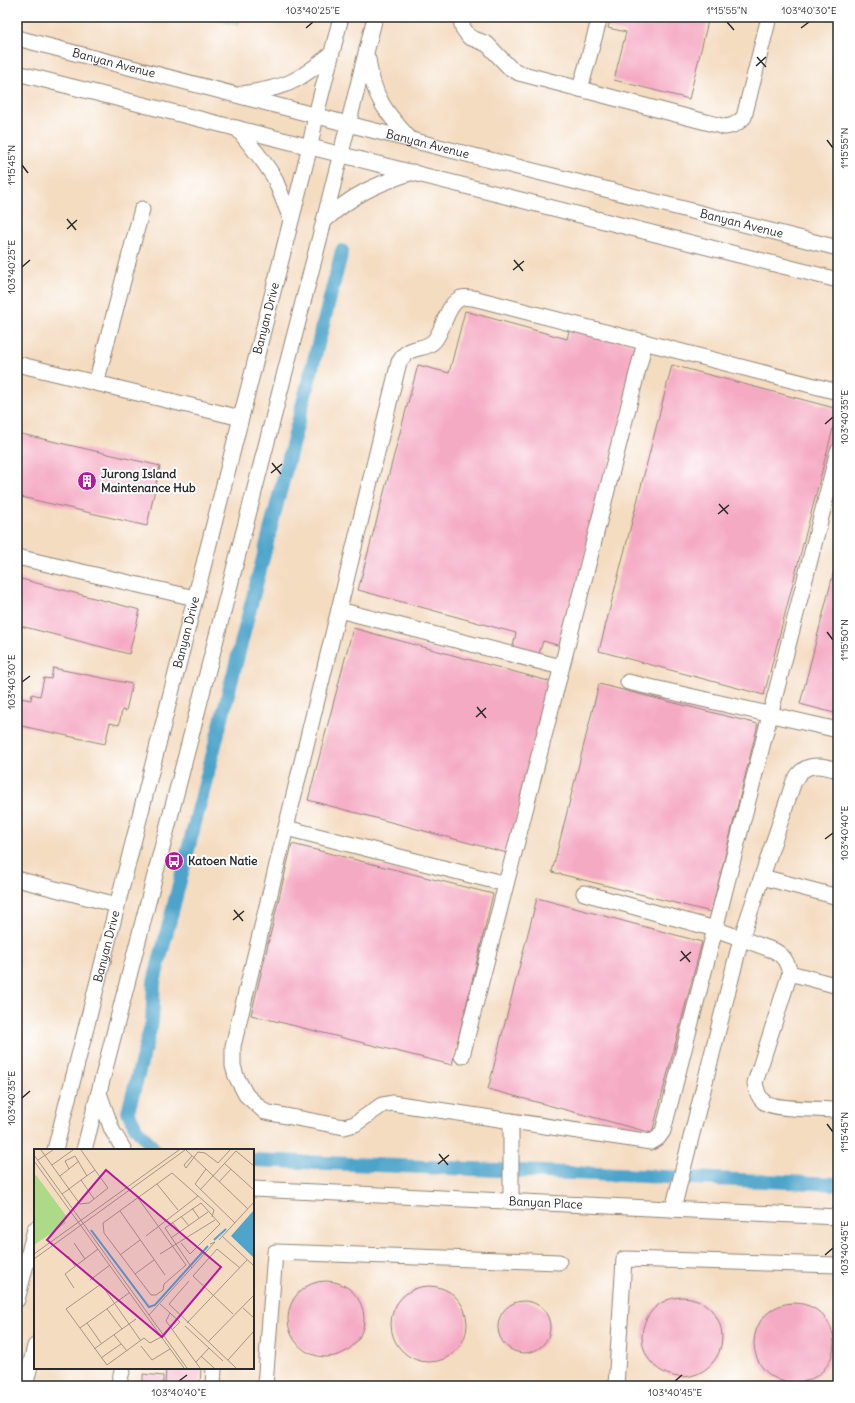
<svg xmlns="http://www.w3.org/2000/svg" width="855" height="1403" font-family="Delius,sans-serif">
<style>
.green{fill:#acda87;stroke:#6c8259}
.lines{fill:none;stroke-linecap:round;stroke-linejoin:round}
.canal{stroke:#4ea4ca;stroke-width:14}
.building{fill:#f5aac4}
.minor-casing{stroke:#908476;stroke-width:17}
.minor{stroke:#fff;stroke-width:15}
.ticks{fill:none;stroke:#2b2b2b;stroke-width:1.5}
.labels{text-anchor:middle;stroke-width:4;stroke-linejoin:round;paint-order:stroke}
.street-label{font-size:12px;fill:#2b2b2b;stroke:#fff}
.poi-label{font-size:12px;font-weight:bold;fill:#2b2b2b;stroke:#fff;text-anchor:start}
.inset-river{fill:none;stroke:#4ea4ca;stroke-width:2}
.inset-road{fill:none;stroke:#a49585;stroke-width:1}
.view{fill:#b5179e;fill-opacity:0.15;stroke:#b5179e;stroke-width:2}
.inset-edge{fill:none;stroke:#2b2b2b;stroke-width:2}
.neatline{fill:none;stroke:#2b2b2b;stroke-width:1.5}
.ticks-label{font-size:10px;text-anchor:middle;fill:#2b2b2b}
</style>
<rect width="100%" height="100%" fill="#fff"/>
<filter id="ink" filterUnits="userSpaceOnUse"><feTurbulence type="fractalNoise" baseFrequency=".025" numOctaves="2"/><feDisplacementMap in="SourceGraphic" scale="8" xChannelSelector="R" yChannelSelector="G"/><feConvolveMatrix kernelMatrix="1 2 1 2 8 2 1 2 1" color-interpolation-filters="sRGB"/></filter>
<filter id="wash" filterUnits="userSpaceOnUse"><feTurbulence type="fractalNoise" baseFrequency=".012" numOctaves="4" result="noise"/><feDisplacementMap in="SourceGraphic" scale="16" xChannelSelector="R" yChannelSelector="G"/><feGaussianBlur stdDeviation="0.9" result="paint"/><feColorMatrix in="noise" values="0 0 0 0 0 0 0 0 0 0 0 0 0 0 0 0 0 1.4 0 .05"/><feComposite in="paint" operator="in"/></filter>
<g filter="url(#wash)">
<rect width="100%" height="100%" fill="#f4dcc1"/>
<polygon class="green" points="205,17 240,17 238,25"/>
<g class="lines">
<g class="canal">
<polyline points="155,1150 136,1128 128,1112 152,1022 154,982 342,251"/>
<polyline points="253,1160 838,1184"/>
</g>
</g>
<g id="blocks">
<g class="building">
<polygon points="611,17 709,17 689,99 614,80 626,32 608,28"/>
<polygon points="465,311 567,339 570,327 640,346 561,646 543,641 538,657 512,650 516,633 358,590 418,365 449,373"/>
<polygon points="672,365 838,409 764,695 599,651"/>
<polygon points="17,433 160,466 147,526 17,496"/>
<polygon points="837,559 838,559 838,714 800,704"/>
<polygon points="17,578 140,610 129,654 17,625"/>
<polygon points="353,628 552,682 507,853 308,800"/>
<polygon points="53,668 132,684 126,711 122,710 119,725 110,723 105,744 17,725 17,713 20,698 31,700 32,694 40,696 44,678 51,679"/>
<polygon points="599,684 758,724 711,912 552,872"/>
<polygon points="292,844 493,894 452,1065 251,1015"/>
<polygon points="537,898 702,942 652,1133 488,1089"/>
<circle cx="326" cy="1319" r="38"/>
<circle cx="429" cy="1324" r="38"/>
<circle cx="682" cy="1337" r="40"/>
<circle cx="524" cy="1327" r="26"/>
<circle cx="794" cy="1343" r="40"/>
<polygon points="166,1368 201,1368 200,1386 165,1386"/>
<polygon points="143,1374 163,1376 163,1386 143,1386"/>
<polygon points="325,1383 334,1386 307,1386 312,1384"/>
</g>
</g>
</g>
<g filter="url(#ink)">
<use href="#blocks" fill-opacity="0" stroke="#908476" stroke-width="1"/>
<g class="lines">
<g class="minor-casing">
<g id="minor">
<path d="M 460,17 L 463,28 L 469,37 L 487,44 L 510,68 L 519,73 L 725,127 C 734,126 738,123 744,117 L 769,17"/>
<path id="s1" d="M 17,38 L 348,124 L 838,248"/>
<path d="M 368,59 C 373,97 386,113 411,140"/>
<polyline points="17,73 838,280"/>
<polyline points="580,89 600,17"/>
<path d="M 242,94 C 259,91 277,89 293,81 C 307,74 319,64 331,54"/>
<polyline points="237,128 263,161 274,177 291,219"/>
<path d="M 324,221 C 353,194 377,184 413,172"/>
<polyline points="17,364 241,418"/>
<polyline points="96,383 142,209"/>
<path d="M 838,392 L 473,298 C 469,298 464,297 461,298 C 447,304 444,328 435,340 C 427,350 414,346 405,354 C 403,356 401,360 399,362 L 233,1046 L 233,1066 L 236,1076 L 246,1095 L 265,1112 L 344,1127 L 355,1124 L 382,1105 L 392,1103 L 651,1142 L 658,1138 L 663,1131 L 838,451"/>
<polyline points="17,557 195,598"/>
<polyline points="339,610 561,667"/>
<polyline points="628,682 838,730"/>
<polyline points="286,828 506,884"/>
<polyline points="762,877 838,897"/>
<polyline points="17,879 117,905"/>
<path d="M 584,893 L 715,929 L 775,951 C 784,956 787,962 790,973 L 755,1083 C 757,1090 757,1096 764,1102 C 774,1110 823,1109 838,1110"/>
<polyline points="790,973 838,986"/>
<polyline points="462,1056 645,342"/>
<polyline points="99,1093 112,1130 124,1150"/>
<path id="s2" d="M 55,1150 L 310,146 L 316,115 L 341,17"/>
<polyline points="84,1150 324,221 375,17"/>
<path id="s3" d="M 253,1189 L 838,1217"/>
<polyline points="511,1202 511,1121"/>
<path d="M 673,1209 L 741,939 L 794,781 C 796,778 799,773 802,771 C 812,762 827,767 838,770"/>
<polyline points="17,1300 35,1229"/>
<polyline points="25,1386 35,1346"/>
<polyline points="118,1386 123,1368"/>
<polyline points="213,1386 214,1368"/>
<polyline points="265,1386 275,1252 559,1262"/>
<polyline points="616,1386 624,1259 838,1265"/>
</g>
</g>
<use href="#minor" class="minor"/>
</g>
</g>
<path class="ticks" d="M 727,22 L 734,30M 306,28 L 313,22M 801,28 L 809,22M 757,57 L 766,67M 756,66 L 766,57M 827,140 L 833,148M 22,165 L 28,173M 67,219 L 76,230M 67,229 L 77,220M 514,260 L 523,271M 22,267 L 30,260M 513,270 L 524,261M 825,424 L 833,417M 272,463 L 281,474M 271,473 L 282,464M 719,504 L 728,514M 718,514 L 729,505M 827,632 L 833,640M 22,682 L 30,676M 477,707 L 486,718M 476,717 L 486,708M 825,839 L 833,833M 234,910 L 243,921M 233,920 L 244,911M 681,951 L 690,962M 680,961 L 691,952M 22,1098 L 30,1091M 827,1124 L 833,1132M 439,1154 L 448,1165M 438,1164 L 449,1155M 825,1255 L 833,1248M 179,1381 L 187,1375M 675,1381 L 682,1375"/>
<defs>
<g id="building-disc" transform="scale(1)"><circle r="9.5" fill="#b5179e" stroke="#fff"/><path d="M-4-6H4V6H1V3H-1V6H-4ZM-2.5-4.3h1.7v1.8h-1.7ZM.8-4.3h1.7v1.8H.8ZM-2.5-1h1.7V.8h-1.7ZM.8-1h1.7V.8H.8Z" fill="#fff"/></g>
<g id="bus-disc" transform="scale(1)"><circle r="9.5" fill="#b5179e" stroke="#fff"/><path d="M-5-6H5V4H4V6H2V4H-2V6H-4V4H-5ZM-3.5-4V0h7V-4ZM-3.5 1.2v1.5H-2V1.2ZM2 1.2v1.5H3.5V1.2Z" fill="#fff"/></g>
</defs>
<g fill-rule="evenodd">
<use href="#building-disc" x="87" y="481"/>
<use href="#bus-disc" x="174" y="861"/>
</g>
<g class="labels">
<g class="street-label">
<text dy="4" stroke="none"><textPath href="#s1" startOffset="100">Banyan Avenue</textPath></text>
<text dy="4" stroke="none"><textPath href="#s1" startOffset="424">Banyan Avenue</textPath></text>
<text dy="4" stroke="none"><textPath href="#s1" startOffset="748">Banyan Avenue</textPath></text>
<text dy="4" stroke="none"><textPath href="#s2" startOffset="858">Banyan Drive</textPath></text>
<text dy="4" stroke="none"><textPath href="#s2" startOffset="534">Banyan Drive</textPath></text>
<text dy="4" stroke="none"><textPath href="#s2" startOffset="210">Banyan Drive</textPath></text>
<text dy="4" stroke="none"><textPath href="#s3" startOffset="293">Banyan Place</textPath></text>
</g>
<g class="poi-label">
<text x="101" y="478">Jurong Island<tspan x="101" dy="14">Maintenance Hub</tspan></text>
<text x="188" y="865">Katoen Natie</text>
</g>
</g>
<g transform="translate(34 1149)">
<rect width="220" height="220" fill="#f4dcc1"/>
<path d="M 2,26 L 33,68 L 30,71 L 32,74 L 0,96 L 0,28 Z" fill="#acda87"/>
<path d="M 220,61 L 220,109 L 197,87 Z" fill="#4ea4ca"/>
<path class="inset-river" d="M 57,81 L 115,158 L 121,156 L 174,97M 180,91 L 192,80"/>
<path class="inset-road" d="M 7,1 L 35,40 L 46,55 L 55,54 L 74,39 L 61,21 L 47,31 L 35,40 L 28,45M 47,1 L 61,21M 152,1 L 214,60M 202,2 L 220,17M 0,6 L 153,219M 158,7 L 150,16 L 152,19 L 164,3 L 171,4 L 184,14 L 196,1M 4,11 L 19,1M 0,12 L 150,219M 190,14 L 220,41M 18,16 L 39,1M 35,20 L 31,12 L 41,7 L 53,27M 172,20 L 161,35 L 201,74M 26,27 L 45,12M 47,31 L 60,50M 185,33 L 197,20M 123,35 L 144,61M 166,41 L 202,2M 104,49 L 152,116 L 130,135 L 129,141 L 122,146 L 117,146 L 70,84 L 69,74 L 138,24 L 180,61 L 178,68M 158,59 L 165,69M 86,62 L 131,126M 147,67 L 155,77M 138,73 L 146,83M 112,87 L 164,47M 188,87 L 220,117M 137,89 L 174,63M 185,91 L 220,53M 40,94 L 51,110M 147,94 L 156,105 L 186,75 L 167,54 L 131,79 L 158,119M 0,105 L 145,1M 126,105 L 181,71M 86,106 L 106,91M 34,107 L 41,117M 0,110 L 151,1M 101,125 L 120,111M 56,131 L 76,116M 155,132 L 135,155 L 202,219M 40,139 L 31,125 L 64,100M 126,155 L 146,173 L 138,181M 209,159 L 220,169M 73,160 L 88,180M 136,164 L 132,172 L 166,219M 199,165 L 159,127 L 183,100 L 206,119M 115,166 L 181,93 L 176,95M 53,174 L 67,194M 153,174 L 213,111M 151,177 L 189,212M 46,179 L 95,144M 80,186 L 93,202M 107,192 L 67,135 L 32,160 L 73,216 L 110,189 L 116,194 L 127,188M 174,193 L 220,146M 107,197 L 118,211 L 136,200M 60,200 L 102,170M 167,207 L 180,219M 67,209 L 87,195M 194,211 L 220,182M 162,213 L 175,199"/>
<path class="view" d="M 72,21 L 187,118 L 128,188 L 13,91 Z"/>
<rect width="220" height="220" class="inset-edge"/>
</g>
<rect width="855" height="1403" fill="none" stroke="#fff" stroke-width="44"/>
<rect x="22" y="22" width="811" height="1359" class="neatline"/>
<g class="ticks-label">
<text x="313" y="14">103°40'25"E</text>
<text x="727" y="14">1°15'55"N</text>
<text x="809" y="14">103°40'30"E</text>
<text transform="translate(844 148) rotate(-90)" y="4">1°15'55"N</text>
<text transform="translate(11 165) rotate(-90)" y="4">1°15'45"N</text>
<text transform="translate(11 267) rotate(-90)" y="4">103°40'25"E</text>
<text transform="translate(844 417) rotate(-90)" y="4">103°40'35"E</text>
<text transform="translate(844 640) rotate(-90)" y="4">1°15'50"N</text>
<text transform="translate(11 682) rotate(-90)" y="4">103°40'30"E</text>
<text transform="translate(844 833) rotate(-90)" y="4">103°40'40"E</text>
<text transform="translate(11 1098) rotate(-90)" y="4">103°40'35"E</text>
<text transform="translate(844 1132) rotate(-90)" y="4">1°15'45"N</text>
<text transform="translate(844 1248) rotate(-90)" y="4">103°40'45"E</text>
<text x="179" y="1396">103°40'40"E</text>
<text x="675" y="1396">103°40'45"E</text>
</g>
</svg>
